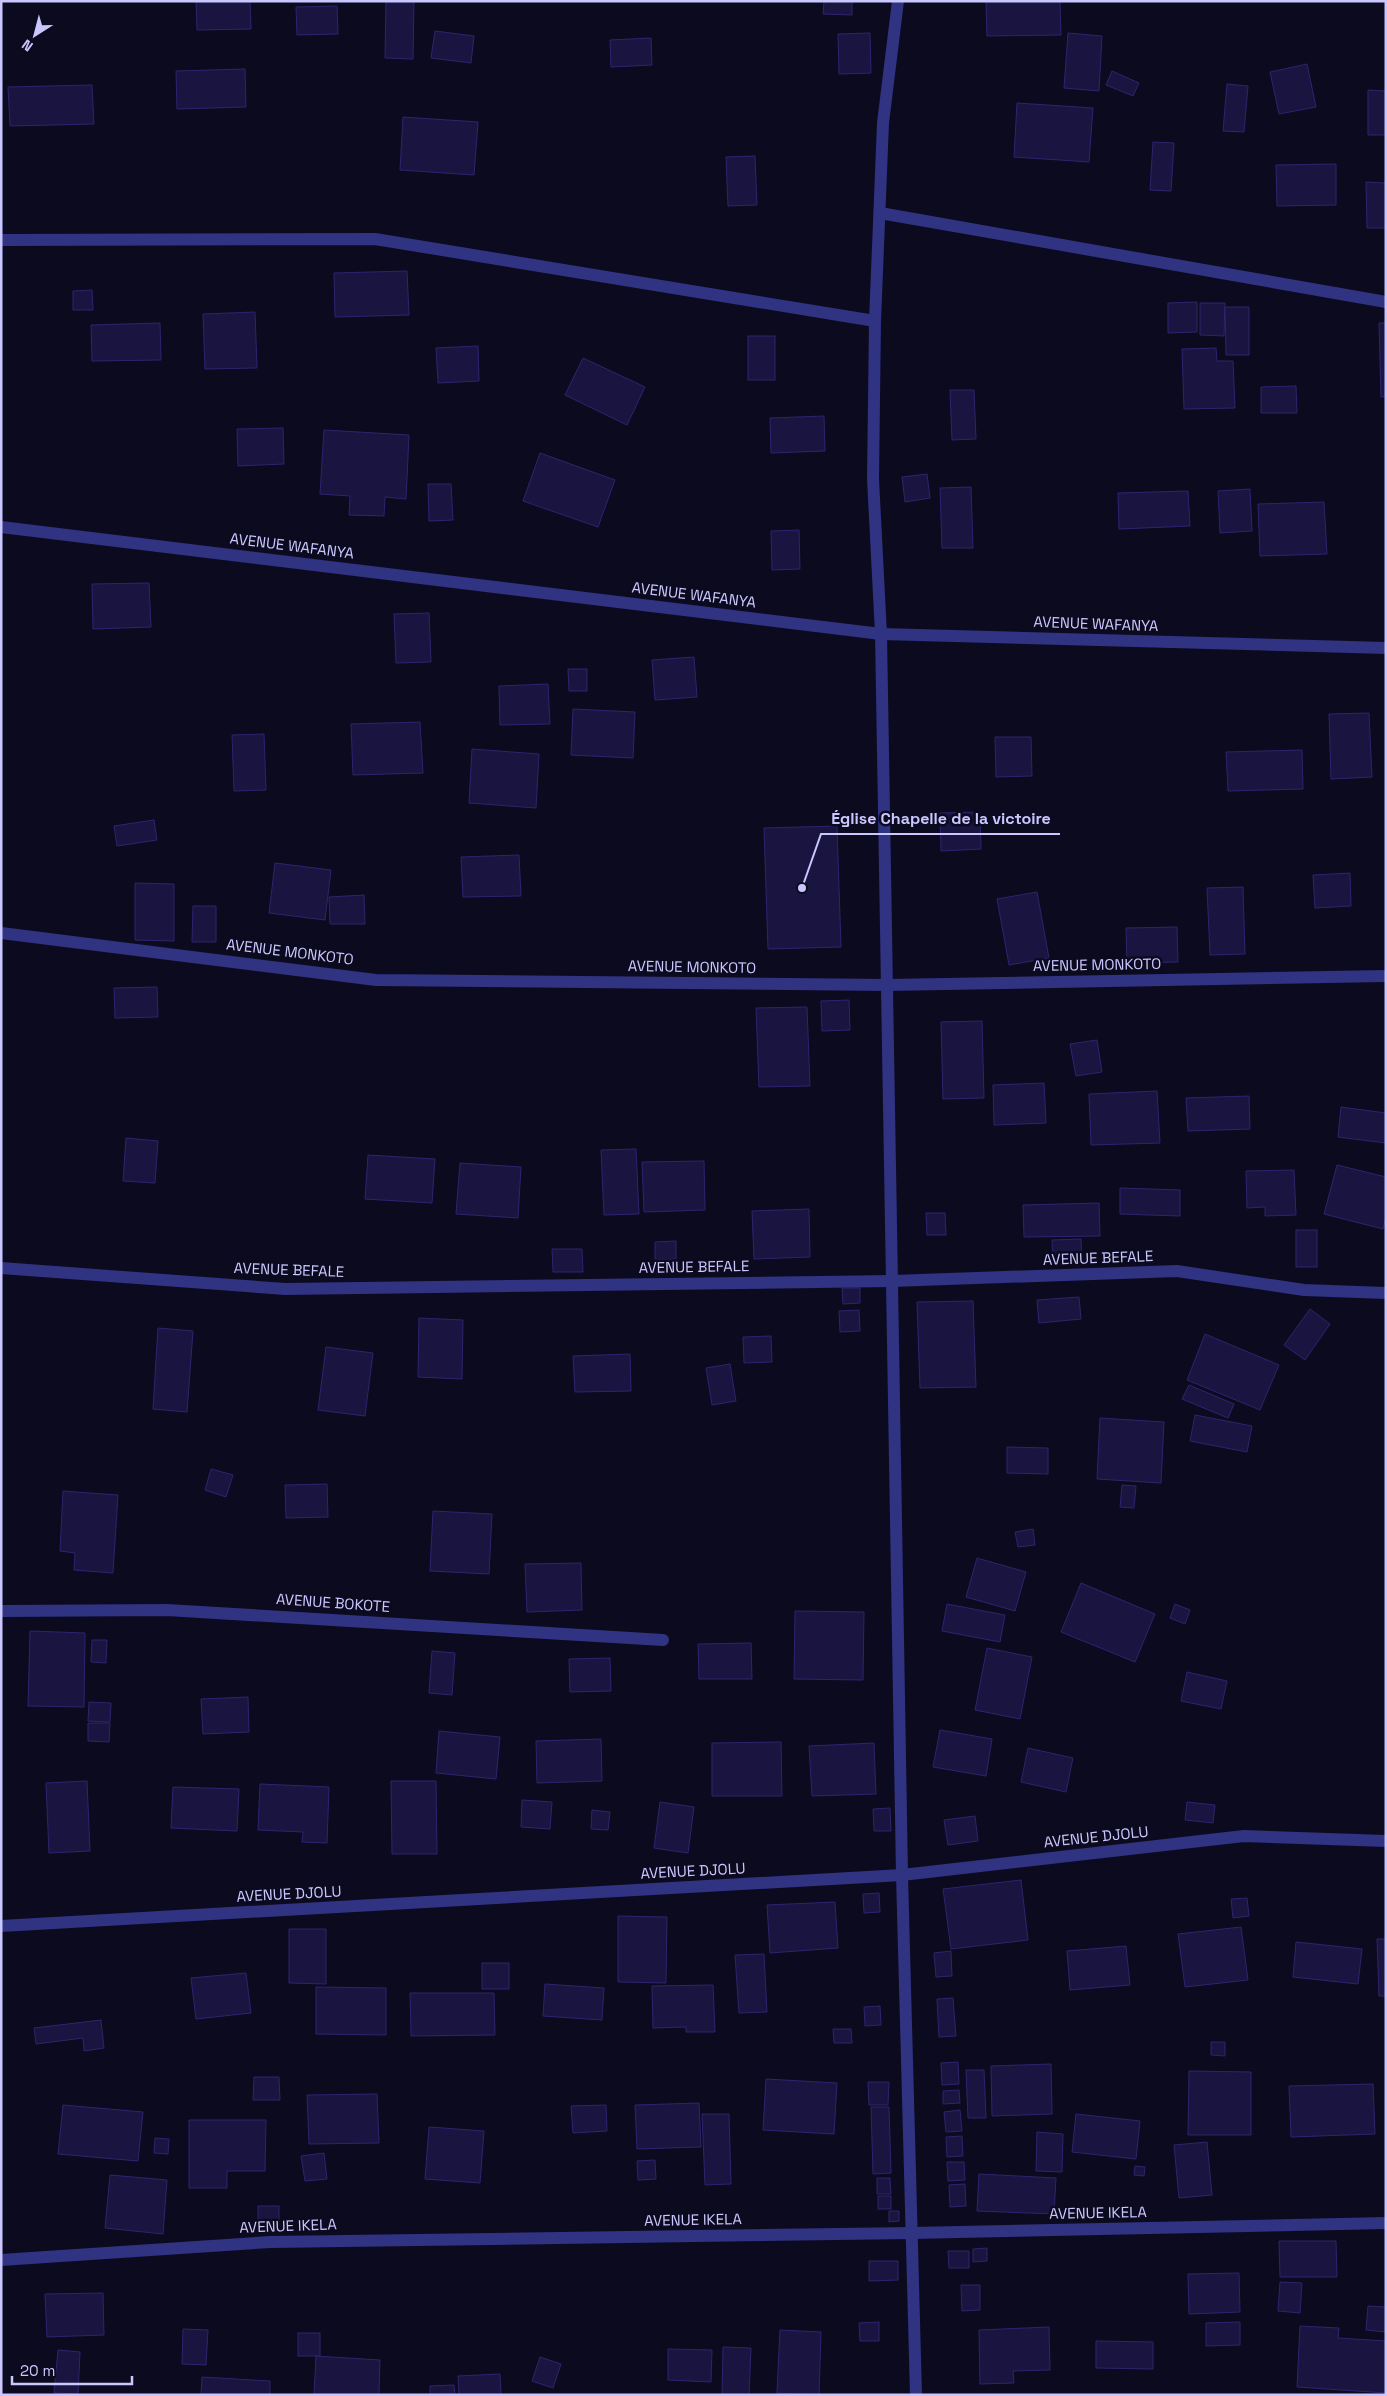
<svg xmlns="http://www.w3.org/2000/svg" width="1387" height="2396" font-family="'Space Grotesk',sans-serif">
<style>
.building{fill:#1a1441;stroke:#2e246f}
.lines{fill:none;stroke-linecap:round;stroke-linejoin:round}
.street{stroke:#303282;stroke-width:12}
.labels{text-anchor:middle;stroke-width:5;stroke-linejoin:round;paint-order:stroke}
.street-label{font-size:15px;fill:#cac7ff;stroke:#0c0a1e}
.leader{fill:none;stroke:#cac7ff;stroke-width:2}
.callout-dot{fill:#cac7ff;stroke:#0c0a1e;stroke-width:2}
.callout-label{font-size:16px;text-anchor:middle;font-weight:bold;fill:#cac7ff;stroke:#0c0a1e;stroke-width:5;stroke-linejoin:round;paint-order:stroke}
</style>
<rect width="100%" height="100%" fill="#0c0a1e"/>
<g class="building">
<polygon points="196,1 250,1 251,29 197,30"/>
<polygon points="386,1 414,1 413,59 385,58"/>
<polygon points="824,1 852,1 852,15 823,14"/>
<polygon points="986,1 1060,1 1061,35 987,36"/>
<polygon points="337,6 338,34 297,35 296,7"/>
<polygon points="435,31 474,36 471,63 431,58"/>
<polygon points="870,33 871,73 839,74 838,34"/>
<polygon points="1068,33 1102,36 1099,91 1064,88"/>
<polygon points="651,38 652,65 611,67 610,40"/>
<polygon points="1307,64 1316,107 1279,114 1270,72"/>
<polygon points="245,69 246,107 177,109 176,71"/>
<polygon points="1112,71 1139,83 1133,96 1106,85"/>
<polygon points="1227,84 1248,86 1244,132 1223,131"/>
<polygon points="92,85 94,124 10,126 8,87"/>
<polygon points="1368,90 1386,91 1386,135 1368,135"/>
<polygon points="1017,103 1093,108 1089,162 1014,157"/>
<polygon points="403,117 478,122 474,175 400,170"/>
<polygon points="1153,142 1174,143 1171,191 1150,190"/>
<polygon points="755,156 757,205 728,206 726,157"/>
<polygon points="1336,164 1336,205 1277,206 1276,165"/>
<polygon points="1366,182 1386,183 1386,228 1367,228"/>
<polygon points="407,271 409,315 335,317 334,273"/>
<polygon points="92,290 93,310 73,310 73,291"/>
<polygon points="1197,302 1197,332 1168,333 1168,303"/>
<polygon points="1200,303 1225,303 1224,336 1200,335"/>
<polygon points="1225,307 1249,307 1249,355 1226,355"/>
<polygon points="255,312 257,368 205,369 203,314"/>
<polygon points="160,323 161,360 92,361 91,325"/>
<polygon points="1379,323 1386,323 1386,396 1381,397"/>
<rect x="748" y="336" width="27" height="44"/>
<polygon points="478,346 479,381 438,383 436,348"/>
<polygon points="1216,348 1217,361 1233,361 1235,408 1184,409 1182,349"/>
<polygon points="583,358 645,387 627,425 565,395"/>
<polygon points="1296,386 1297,413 1261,413 1261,387"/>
<polygon points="950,390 974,390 976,439 952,440"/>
<polygon points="824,416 825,451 771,453 770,418"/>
<polygon points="283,428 284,464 238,466 237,429"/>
<polygon points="324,430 409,435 406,499 385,497 384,516 349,515 350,496 320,494"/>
<polygon points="540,453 615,480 598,527 523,501"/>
<polygon points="927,474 930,498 905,502 902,477"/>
<polygon points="428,484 451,484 453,520 429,521"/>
<polygon points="971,487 973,548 942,548 940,488"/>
<polygon points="1250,489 1252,531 1220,533 1218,491"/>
<polygon points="1188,491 1190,526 1119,529 1118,493"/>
<polygon points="1324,502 1327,554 1260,556 1258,504"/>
<polygon points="799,530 800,569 772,570 771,531"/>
<polygon points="149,583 151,627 93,629 92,584"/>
<polygon points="429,613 431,662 396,663 394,614"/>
<polygon points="694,657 697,697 655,700 652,660"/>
<polygon points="568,669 587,669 587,691 569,691"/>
<polygon points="548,684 550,724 500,725 499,686"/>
<polygon points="573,709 635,712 633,758 571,755"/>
<polygon points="1369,713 1372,777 1331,779 1329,714"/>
<polygon points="420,722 423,773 353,775 351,724"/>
<polygon points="264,734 266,790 234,791 232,735"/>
<polygon points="995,737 1031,737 1032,776 996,777"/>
<polygon points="472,749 539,754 536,808 469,803"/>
<polygon points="1302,750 1303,789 1228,791 1226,752"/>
<polygon points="980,812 981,849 941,851 940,813"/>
<polygon points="154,820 157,840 117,846 114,826"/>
<polygon points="837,826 841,947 768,949 764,828"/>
<polygon points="519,855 521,896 463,897 461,857"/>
<polygon points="275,863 331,870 325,920 269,913"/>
<polygon points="1350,873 1351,906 1315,908 1313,875"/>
<polygon points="135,883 174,884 174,941 135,940"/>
<polygon points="1243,887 1245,954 1210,955 1207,888"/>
<polygon points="1037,892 1049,958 1009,965 997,899"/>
<polygon points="364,895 365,924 330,924 329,897"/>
<polygon points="193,906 216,906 216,942 192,942"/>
<polygon points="1177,927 1178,962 1127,963 1126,928"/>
<polygon points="157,987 158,1017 115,1018 114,988"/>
<polygon points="849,1000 850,1030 822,1031 821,1001"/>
<polygon points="807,1007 810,1086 759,1087 756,1008"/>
<polygon points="982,1021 984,1098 943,1099 941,1022"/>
<polygon points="1097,1040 1102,1072 1076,1076 1070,1044"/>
<polygon points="1044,1083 1046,1123 994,1125 993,1085"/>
<polygon points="1157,1091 1160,1143 1091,1145 1089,1094"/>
<polygon points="1249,1096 1250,1129 1188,1131 1186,1098"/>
<polygon points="1341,1107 1386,1113 1386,1143 1338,1137"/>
<polygon points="126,1138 158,1141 155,1183 123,1181"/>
<polygon points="636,1149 639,1214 604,1215 601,1150"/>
<polygon points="368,1155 435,1159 432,1203 365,1199"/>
<polygon points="704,1161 705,1210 644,1212 642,1162"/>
<polygon points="460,1163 521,1167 518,1218 456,1214"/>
<polygon points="1337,1165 1386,1177 1386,1216 1383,1229 1324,1214"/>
<polygon points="1294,1170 1296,1215 1265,1216 1265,1207 1247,1208 1246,1171"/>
<polygon points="1120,1188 1180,1190 1180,1216 1120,1214"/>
<polygon points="1099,1203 1100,1236 1024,1237 1023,1205"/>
<polygon points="809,1209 810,1257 754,1259 752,1211"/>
<polygon points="926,1213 945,1213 946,1235 927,1235"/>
<rect x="1296" y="1230" width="21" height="37"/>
<polygon points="1081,1239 1082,1263 1053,1263 1052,1240"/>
<polygon points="676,1241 676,1259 655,1260 655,1242"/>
<polygon points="552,1249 582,1249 583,1272 553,1272"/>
<polygon points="842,1288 860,1288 860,1303 843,1304"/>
<polygon points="1079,1297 1081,1319 1039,1323 1037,1300"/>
<polygon points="973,1301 976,1387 920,1388 917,1302"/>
<polygon points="1310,1309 1330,1324 1305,1360 1284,1345"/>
<polygon points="859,1310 860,1331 840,1332 839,1311"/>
<polygon points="419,1318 463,1320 462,1379 418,1377"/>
<polygon points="158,1328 193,1331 187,1412 153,1409"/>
<polygon points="1205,1334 1279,1365 1260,1410 1187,1380"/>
<polygon points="771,1336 772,1362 744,1363 743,1337"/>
<polygon points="326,1347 373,1353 365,1416 318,1410"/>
<polygon points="630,1354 631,1391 575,1392 573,1356"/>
<polygon points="730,1364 736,1401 712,1405 706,1368"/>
<polygon points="1189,1385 1234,1404 1228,1418 1182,1399"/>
<polygon points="1195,1415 1252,1426 1247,1452 1190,1441"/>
<polygon points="1100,1418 1164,1422 1161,1483 1097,1479"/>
<polygon points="1007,1447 1048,1448 1048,1474 1007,1473"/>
<polygon points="211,1469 233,1475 226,1497 205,1490"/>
<polygon points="327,1484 328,1517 286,1518 285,1485"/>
<polygon points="1122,1485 1136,1486 1134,1508 1120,1507"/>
<polygon points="63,1491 118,1495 113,1573 74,1570 75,1553 60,1551"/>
<polygon points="433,1511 492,1514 489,1574 430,1571"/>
<polygon points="1033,1529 1035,1545 1018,1547 1015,1532"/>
<polygon points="977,1558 1026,1572 1015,1611 966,1597"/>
<polygon points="581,1563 582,1610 527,1612 525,1564"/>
<polygon points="1081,1583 1155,1614 1135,1662 1061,1632"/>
<polygon points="947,1604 1005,1615 1000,1642 942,1631"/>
<polygon points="1175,1604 1190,1610 1185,1624 1170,1618"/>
<polygon points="795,1611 864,1612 863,1680 794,1679"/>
<polygon points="30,1631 85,1633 84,1707 28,1706"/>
<polygon points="92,1640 107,1640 106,1663 91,1662"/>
<polygon points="751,1643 752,1679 699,1679 698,1644"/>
<polygon points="987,1648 1032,1657 1020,1719 975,1710"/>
<polygon points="432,1651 455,1653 452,1695 429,1693"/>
<polygon points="610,1658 611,1691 570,1692 569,1659"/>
<polygon points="1187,1672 1227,1681 1221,1709 1181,1701"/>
<polygon points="248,1697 249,1732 203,1734 201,1699"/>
<polygon points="89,1702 111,1703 110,1722 88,1721"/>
<polygon points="88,1723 110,1723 109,1742 88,1741"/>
<polygon points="940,1730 992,1739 986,1776 933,1767"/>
<polygon points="439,1731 500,1737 496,1779 436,1773"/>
<polygon points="601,1739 602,1781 537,1783 536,1741"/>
<polygon points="781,1742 782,1796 712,1796 712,1743"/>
<polygon points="874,1743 876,1794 812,1796 809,1746"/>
<polygon points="1028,1748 1073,1758 1066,1792 1021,1782"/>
<polygon points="87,1781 90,1851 49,1853 46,1783"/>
<polygon points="391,1781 436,1781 437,1854 392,1854"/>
<polygon points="260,1784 329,1787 327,1843 302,1842 303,1832 258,1830"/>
<polygon points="173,1787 239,1789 237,1831 171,1828"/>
<polygon points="522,1800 552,1802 550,1829 521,1827"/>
<polygon points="660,1802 694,1807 688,1853 654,1848"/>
<polygon points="1187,1802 1215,1805 1213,1823 1185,1820"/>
<polygon points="890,1808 891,1831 874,1831 873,1809"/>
<polygon points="592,1810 610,1812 608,1830 591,1829"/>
<polygon points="975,1816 978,1841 948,1845 944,1820"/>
<polygon points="1021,1880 1028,1940 951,1949 943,1889"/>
<polygon points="879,1893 880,1912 864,1913 863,1894"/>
<polygon points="1247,1898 1249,1916 1233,1918 1231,1899"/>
<polygon points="835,1902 838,1948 770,1953 767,1905"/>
<polygon points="618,1916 667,1917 666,1983 618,1982"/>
<polygon points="1241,1927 1248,1980 1185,1987 1178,1934"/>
<polygon points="289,1929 326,1929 326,1984 289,1983"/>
<polygon points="1377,1939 1386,1939 1386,1996 1379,1996"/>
<polygon points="1296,1942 1362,1949 1358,1984 1293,1977"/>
<polygon points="1126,1946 1130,1985 1070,1990 1067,1951"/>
<polygon points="951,1951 952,1976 936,1977 934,1953"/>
<polygon points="764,1954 767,2012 739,2013 735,1955"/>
<rect x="482" y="1963" width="27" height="26"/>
<polygon points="246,1973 251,2013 196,2019 191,1978"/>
<polygon points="545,1984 604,1988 602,2020 543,2016"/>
<polygon points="713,1985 715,2032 686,2032 686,2027 653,2028 652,1986"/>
<polygon points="316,1987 386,1988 386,2035 316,2034"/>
<polygon points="410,1993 494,1993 495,2035 411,2036"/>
<polygon points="953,1998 956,2036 939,2037 937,1999"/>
<polygon points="880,2006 881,2025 865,2026 864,2007"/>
<polygon points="101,2020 104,2048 84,2051 83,2038 36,2044 34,2028"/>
<polygon points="833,2029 851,2029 852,2043 834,2043"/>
<polygon points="1211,2042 1225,2042 1225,2056 1211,2055"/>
<polygon points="958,2062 959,2084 942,2085 941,2063"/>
<polygon points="1051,2064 1052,2114 992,2116 991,2066"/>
<polygon points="966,2070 984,2070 986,2118 968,2118"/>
<polygon points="1189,2071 1251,2072 1251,2135 1188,2135"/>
<polygon points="254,2077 279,2077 280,2100 253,2100"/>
<polygon points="766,2079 837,2083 834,2134 763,2130"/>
<polygon points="868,2082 889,2082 888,2105 869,2105"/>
<polygon points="1373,2084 1375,2134 1291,2137 1289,2086"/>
<polygon points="959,2090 960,2103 943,2104 943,2091"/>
<polygon points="377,2094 379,2143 309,2144 307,2095"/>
<polygon points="699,2103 701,2147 637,2149 635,2105"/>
<polygon points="63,2105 143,2112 138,2161 58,2154"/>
<polygon points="606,2105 607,2131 573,2133 571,2106"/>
<polygon points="871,2107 889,2107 891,2173 873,2174"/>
<polygon points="960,2110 962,2131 946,2132 944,2112"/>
<polygon points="702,2114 729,2114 731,2184 705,2185"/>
<polygon points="1076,2114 1140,2121 1136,2159 1072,2152"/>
<polygon points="189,2120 266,2120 265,2171 227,2171 227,2188 189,2188"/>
<polygon points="429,2127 484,2131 480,2183 425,2179"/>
<polygon points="1037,2132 1063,2134 1062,2172 1036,2171"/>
<polygon points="962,2136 963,2156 947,2157 946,2137"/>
<polygon points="155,2138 169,2139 168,2154 154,2153"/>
<polygon points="1207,2142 1212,2195 1179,2198 1174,2145"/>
<polygon points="324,2153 327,2179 305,2181 301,2156"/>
<polygon points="655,2160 656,2179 638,2180 637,2161"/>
<polygon points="947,2162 964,2162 965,2180 948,2181"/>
<polygon points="1135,2166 1145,2167 1144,2176 1134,2175"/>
<polygon points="979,2174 1056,2178 1054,2214 977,2211"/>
<polygon points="110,2175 167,2180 163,2234 105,2228"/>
<polygon points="877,2178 890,2178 891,2194 877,2194"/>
<polygon points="965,2184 966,2206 950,2207 949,2185"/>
<rect x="878" y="2196" width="13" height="13"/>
<rect x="258" y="2206" width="21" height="15"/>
<polygon points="889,2211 899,2211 899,2221 889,2222"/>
<polygon points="1279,2241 1336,2241 1337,2277 1280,2277"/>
<polygon points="987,2248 987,2261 973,2262 973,2249"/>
<polygon points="948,2251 969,2251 969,2268 949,2268"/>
<polygon points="869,2261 898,2261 898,2280 869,2281"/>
<polygon points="1239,2273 1240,2312 1189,2314 1188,2274"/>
<polygon points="1280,2282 1302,2283 1300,2313 1278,2311"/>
<polygon points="961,2285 980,2285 980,2310 962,2311"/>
<polygon points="103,2293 104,2335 47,2337 45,2294"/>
<polygon points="1368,2306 1386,2307 1386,2332 1366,2330"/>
<polygon points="879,2322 879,2341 860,2341 859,2323"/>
<polygon points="1240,2322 1240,2345 1206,2346 1206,2323"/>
<polygon points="1300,2326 1339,2328 1338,2338 1386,2341 1386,2393 1297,2387"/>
<polygon points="1049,2327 1050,2370 1013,2371 1014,2383 980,2384 979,2330"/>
<polygon points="183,2329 208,2330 206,2365 182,2364"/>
<polygon points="780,2330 821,2332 819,2395 777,2393"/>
<rect x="298" y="2333" width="22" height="23"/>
<polygon points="1096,2341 1153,2342 1153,2369 1096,2368"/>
<polygon points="723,2347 751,2348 749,2395 722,2395"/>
<polygon points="668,2349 712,2350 711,2382 668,2380"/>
<polygon points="58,2350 80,2352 78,2394 54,2393"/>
<polygon points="316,2356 380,2360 379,2395 314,2395"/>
<polygon points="540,2357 561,2364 553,2388 532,2381"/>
<polygon points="500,2374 501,2395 459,2395 458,2376"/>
<polygon points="202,2377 270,2381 270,2395 201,2395"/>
<polygon points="454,2385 455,2395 430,2395 430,2386"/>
</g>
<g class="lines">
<g class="street">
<polyline points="898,1 883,123 875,321 873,479 881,634 902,1875 916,2395"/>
<polyline points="880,213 1386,302"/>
<polyline points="1,240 375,239 875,321"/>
<polyline points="1,527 881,634 1386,648"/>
<polyline points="1,933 376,980 887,985 1386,976"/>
<polyline points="1,1268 285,1289 892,1281 1177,1271 1304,1290 1386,1293"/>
<polyline points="1,1611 167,1610 663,1640"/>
<polyline points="1,1926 902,1875 1244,1836 1386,1841"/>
<polyline points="1,2260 270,2242 912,2233 1386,2223"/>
</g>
</g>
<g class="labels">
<g class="street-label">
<text transform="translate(292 546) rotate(7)" y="5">AVENUE WAFANYA</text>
<text transform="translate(694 595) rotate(7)" y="5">AVENUE WAFANYA</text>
<text transform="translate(1096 624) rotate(2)" y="5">AVENUE WAFANYA</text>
<text transform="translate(290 952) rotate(7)" y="5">AVENUE MONKOTO</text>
<text transform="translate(1097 965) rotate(-1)" y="5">AVENUE MONKOTO</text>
<text transform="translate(692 967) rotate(1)" y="5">AVENUE MONKOTO</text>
<text transform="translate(1098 1258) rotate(-2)" y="5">AVENUE BEFALE</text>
<text transform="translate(694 1267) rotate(-1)" y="5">AVENUE BEFALE</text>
<text transform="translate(289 1270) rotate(2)" y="5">AVENUE BEFALE</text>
<text transform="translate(333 1603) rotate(4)" y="5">AVENUE BOKOTE</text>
<text transform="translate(1096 1837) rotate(-6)" y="5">AVENUE DJOLU</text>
<text transform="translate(693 1871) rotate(-3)" y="5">AVENUE DJOLU</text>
<text transform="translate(289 1894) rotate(-3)" y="5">AVENUE DJOLU</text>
<text transform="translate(1098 2213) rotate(-1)" y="5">AVENUE IKELA</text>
<text transform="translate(693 2220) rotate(-1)" y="5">AVENUE IKELA</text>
<text transform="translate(288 2226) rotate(-2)" y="5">AVENUE IKELA</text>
</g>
</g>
<path class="leader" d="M802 888L821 834H1060"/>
<circle class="callout-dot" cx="802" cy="888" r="5"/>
<g class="callout-label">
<text x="941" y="824">Église Chapelle de la victoire</text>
</g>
<rect width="1387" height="2396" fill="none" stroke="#cac7ff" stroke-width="5"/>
<g transform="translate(35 35) rotate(216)" stroke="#0c0a1e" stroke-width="4" paint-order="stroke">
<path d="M0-4L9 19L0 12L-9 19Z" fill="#cac7ff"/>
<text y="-8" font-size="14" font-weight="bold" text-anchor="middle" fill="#cac7ff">N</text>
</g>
<path d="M12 2376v8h120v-8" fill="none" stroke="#cac7ff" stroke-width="2.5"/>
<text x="20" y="2376" font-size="15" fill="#cac7ff" stroke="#0c0a1e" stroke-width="4" paint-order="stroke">20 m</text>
</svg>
